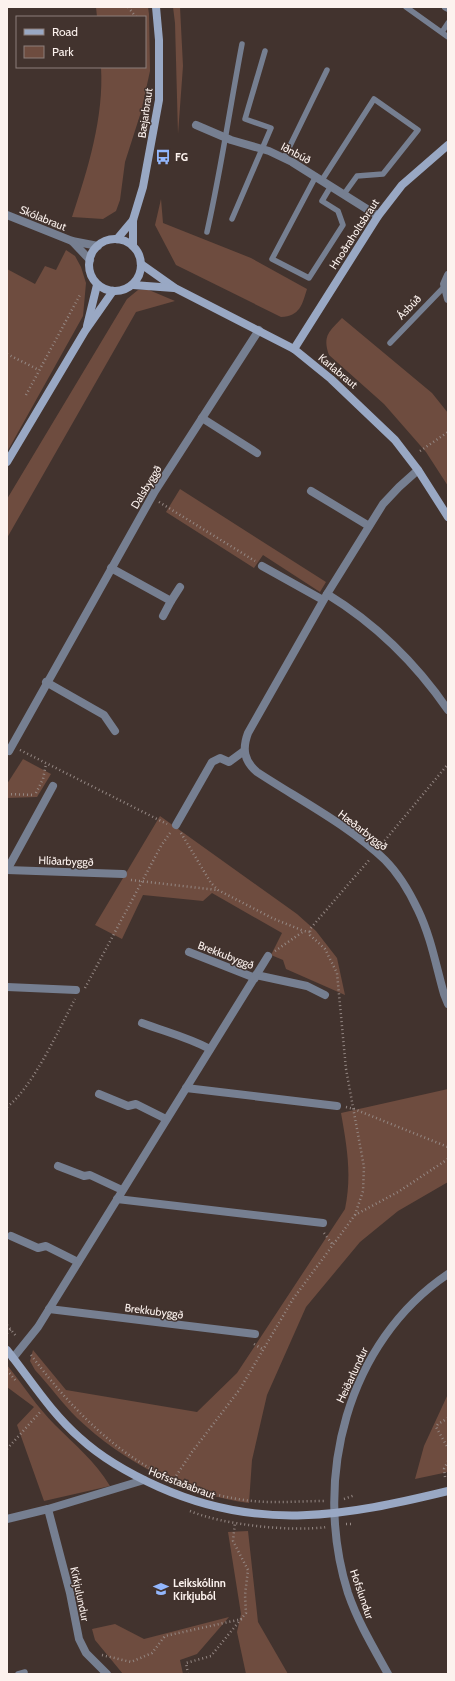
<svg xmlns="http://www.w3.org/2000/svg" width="455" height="1681" font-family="Cabin,sans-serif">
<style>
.green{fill:#6e4c3f}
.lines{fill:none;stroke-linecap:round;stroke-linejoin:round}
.path{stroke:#958884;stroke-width:2.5;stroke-dasharray:1 3;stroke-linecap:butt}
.lane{stroke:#767f91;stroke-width:5.5}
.street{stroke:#767f91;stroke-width:8}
.secondary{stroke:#99a8c4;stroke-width:8}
.labels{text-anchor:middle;stroke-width:3;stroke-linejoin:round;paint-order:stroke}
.street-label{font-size:11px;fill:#fcf2ee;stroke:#42332e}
.poi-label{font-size:11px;font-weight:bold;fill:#fcf2ee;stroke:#42332e;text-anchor:start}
</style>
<rect width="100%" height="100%" fill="#42332e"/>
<g class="green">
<path d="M 96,7 L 148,7 L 149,14 L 150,71 L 141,112 L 125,162 L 120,200 L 116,211 L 103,219 L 72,217 C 88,169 104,117 101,67 L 145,67 L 145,17 L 97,17 Z"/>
<polygon points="173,7 180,7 183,66 178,134 175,23"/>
<path d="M 161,199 L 163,223 L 251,258 L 307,289 C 302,305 300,316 281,317 L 176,265 L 155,225 Z"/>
<polygon points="66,250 75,256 81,267 86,283 83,316 7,452 7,269 35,284 45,266 56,270"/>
<polygon points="138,290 149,290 175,301 136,312 7,538 7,499 127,299"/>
<path d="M 342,318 L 432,393 L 448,413 L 448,486 L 426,452 L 384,404 L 329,355 C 322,335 330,331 342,318 Z"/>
<polygon points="180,489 326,582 320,592 263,555 254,568 166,512"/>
<polygon points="23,759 51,774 37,797 7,798 7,784"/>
<polygon points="160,816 297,914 316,931 337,958 345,995 286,969 283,960 271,955 282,933 212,893 203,901 143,895 122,939 95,925"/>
<path d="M 448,1089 L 448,1182 L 398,1211 L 360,1242 L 306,1307 L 267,1395 L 252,1460 L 249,1503 C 186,1495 123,1462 77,1418 C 62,1403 49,1385 35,1370 L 30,1361 L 33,1350 L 66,1390 L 197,1412 L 237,1373 L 345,1209 C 352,1175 347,1147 341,1113 Z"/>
<path d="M 7,1365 C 23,1385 37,1407 55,1425 C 75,1445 95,1461 110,1486 L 44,1501 L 17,1425 L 34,1407 L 7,1387 Z"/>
<polygon points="448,1394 448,1472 415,1479 424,1446"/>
<polygon points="248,1531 258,1622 288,1674 246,1674 237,1632 241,1614 228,1532"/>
<polygon points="229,1617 197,1654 180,1660 183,1674 123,1674 95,1640 92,1629 115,1624 144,1639"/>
</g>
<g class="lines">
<g class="path">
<polyline points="128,7 136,17"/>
<polyline points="7,354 39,370"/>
<polyline points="26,395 81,293"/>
<polyline points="420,451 448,432"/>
<polyline points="159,502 255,561"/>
<polyline points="20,750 167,824"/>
<polyline points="36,793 43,779 46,764"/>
<polyline points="7,794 35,795"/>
<polyline points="181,833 211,883 218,890 274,919 304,931"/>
<polyline points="382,844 448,764"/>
<polyline points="131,880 217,890"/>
<polyline points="275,951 304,931 310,932"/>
<polyline points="85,988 161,846 170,833"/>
<path d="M 7,1107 C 33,1087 59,1029 75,999"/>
<polyline points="346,1107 354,1109 448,1147"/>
<polyline points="355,1215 363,1191 364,1167 346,1069 337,973 325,949 310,935 310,929 370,859"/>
<polyline points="324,1233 333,1245"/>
<polyline points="7,1325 16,1336"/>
<polyline points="7,1333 11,1329"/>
<polyline points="254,1344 264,1350"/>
<path d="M 31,1355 C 87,1429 147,1486 244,1500 C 271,1504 298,1501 326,1501"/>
<polyline points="7,1370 16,1381"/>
<polyline points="448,1418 438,1424 436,1427 448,1448"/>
<polyline points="7,1449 41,1411"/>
<polyline points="445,1477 444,1469 448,1461"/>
<polyline points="174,1479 192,1452 240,1389 293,1299 355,1215 398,1192 448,1159"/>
<polyline points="344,1499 355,1495"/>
<path d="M 190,1511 C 223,1525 292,1532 327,1527"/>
<polyline points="346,1524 353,1524"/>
<polyline points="102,1655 131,1662 152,1653 165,1636 242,1619"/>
<polyline points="188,1674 186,1663 211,1656 246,1613 245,1595 248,1570 233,1541 235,1522"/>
</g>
<g class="lane">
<polyline points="406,7 448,37"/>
<polyline points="442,32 448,23"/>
<polyline points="284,158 327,70"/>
<polyline points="316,176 272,259 309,278 343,225 338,211 322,201 331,186"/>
<polyline points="322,180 374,99 418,130 383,174 357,176 344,194"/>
<polyline points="232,219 271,128 245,119 265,51"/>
<path d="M 207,232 C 221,170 230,107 242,44"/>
<polyline points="390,343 444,287"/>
<polyline points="18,1674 25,1672"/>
</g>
<g class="street">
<polyline points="446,7 448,8"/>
<polyline points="196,125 231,140 269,151 292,162 378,216"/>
<polyline points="7,215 72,241 98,246"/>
<polyline points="72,241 90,260"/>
<polyline points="448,275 444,284 448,299"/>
<polyline points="202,418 257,453"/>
<path d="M 418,470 L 399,487 L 383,504 L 327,594 L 248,733 C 242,749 244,761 257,772 C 298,799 350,826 385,860 C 398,873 410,893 418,910 C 431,937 436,966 444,994 L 448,1004"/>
<polyline points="311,491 369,526"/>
<polyline points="262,566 323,600"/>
<polyline points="111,568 171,601 163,616"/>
<path d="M 327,594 C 376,624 415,662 448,710"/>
<polyline points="171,601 180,587"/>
<polyline points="46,682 104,715 115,731"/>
<polyline points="9,751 155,491 259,330"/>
<polyline points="176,825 212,762 220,758 229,762 244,751"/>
<polyline points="7,870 123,874"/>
<polyline points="7,870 53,786"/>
<polyline points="189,952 255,978"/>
<polyline points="256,975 307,986 325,995"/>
<polyline points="7,987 76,990"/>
<path d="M 142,1023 C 166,1032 187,1037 210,1049"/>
<polyline points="186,1088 337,1106"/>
<polyline points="99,1094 128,1106 136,1104 166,1119"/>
<polyline points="58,1166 84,1176 90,1175 122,1190"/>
<polyline points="117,1199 323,1223"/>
<polyline points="11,1236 38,1248 46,1246 78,1262"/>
<polyline points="49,1309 255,1334"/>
<polyline points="13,1358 38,1327 268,956"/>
<polyline points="48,1509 70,1593 79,1639 86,1653 107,1674"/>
<polyline points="7,1519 48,1509 144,1480"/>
<path d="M 388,1674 C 373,1647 358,1622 348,1593 C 312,1479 347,1342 448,1274"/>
</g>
<g class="secondary">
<polyline points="117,239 133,220"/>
<circle cx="115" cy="265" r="26"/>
<polyline points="133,246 133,220 143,187 159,100 159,40 156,7"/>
<polyline points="141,264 175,288 294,349 331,379 395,440 418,470 448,517"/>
<polyline points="133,285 174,288"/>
<polyline points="87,326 97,285"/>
<polyline points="294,349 378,216 402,185 448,145"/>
<polyline points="7,462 85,331 113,291"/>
<path d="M 7,1350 C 30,1379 51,1413 80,1438 C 103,1459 130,1474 159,1487 C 260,1532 345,1516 448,1491"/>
</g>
</g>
<defs>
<g id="bus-bare" transform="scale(1.2)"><path d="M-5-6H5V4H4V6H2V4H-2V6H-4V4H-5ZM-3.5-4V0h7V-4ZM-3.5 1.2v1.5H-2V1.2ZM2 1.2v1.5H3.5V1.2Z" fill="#93b7fd" stroke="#42332e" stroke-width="2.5" paint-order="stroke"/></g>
<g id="school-bare" transform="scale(1.2)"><path d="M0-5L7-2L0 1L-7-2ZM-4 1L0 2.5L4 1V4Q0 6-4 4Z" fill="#93b7fd" stroke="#42332e" stroke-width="2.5" paint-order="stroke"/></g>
</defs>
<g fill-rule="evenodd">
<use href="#bus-bare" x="163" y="157"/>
<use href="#school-bare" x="161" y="1589"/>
</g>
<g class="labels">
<g class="street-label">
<text transform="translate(145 113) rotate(-82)" y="4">Bæjarbraut</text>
<text transform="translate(296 153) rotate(28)" y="4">Iðnbúð</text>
<text transform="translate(43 218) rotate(22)" y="4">Skólabraut</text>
<text transform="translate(354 234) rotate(-57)" y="4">Hnoðraholtsbraut</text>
<text transform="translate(409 307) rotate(-46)" y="4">Ásbúð</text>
<text transform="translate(338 371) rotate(40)" y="4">Karlabraut</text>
<text transform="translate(146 487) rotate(-59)" y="4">Dalsbyggð</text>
<text transform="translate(363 830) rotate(37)" y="4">Hæðarbyggð</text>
<text transform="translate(66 861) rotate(2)" y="4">Hlíðarbyggð</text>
<text transform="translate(226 955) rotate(21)" y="4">Brekkubyggð</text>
<text transform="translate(154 1311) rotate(7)" y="4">Brekkubyggð</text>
<text transform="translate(352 1375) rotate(-65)" y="4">Heiðarlundur</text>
<text transform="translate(182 1483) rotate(21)" y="4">Hofsstaðabraut</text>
<text transform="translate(80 1594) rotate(78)" y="4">Kirkjulundur</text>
<text transform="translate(362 1594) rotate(71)" y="4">Hofslundur</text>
</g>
<g class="poi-label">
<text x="175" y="161">FG</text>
<text x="173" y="1587">Leikskólinn<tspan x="173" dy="13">Kirkjuból</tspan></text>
</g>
</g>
<rect width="455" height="1681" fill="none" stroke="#fcf2ee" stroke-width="16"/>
<rect x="16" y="16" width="130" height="52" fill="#42332e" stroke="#8c7f7b"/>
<rect x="24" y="29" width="20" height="6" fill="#99a8c4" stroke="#8c7f7b"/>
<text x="52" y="36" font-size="12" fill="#fcf2ee">Road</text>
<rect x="24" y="46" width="20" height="12" fill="#6e4c3f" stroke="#8c7f7b"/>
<text x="52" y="56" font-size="12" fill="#fcf2ee">Park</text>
</svg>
